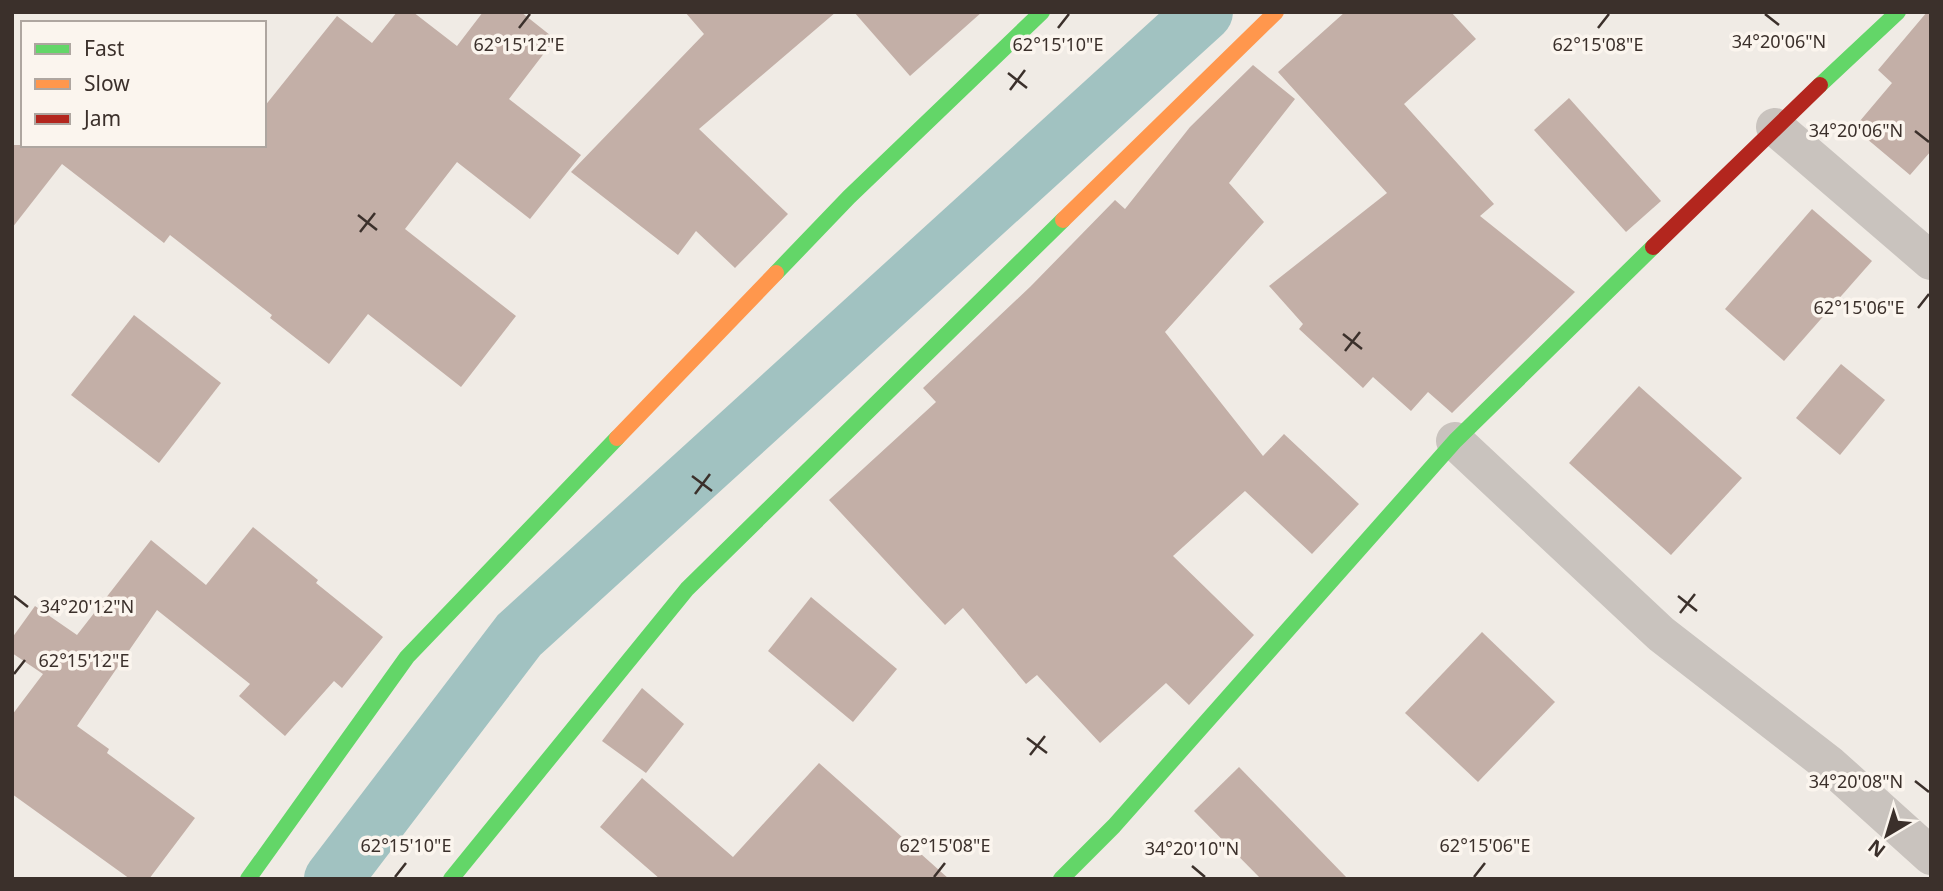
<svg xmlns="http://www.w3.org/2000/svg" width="1943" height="891" font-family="'Noto Sans',sans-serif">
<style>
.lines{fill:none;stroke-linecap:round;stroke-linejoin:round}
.canal{stroke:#a1c2c1;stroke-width:58}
.building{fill:#c3afa7}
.street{stroke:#c9c3be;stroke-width:38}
.fast{stroke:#63d668;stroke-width:16}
.slow{stroke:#ff974d;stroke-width:16}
.jam{stroke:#b3261e;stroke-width:16}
.ticks{fill:none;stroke:#3b302b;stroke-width:2.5}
.ticks-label{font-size:18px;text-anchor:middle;fill:#3b302b;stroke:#fbf5ee;stroke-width:7;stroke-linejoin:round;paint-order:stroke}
</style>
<rect width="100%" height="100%" fill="#f0ebe5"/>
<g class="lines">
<polyline class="canal" points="333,879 519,635 1204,12"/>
</g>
<g class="building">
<polygon points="397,12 413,12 457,46 483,12 521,12 555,39 509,99 581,155 530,219 457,162 405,229 516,316 461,387 368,314 329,364 270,318 272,315 170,235 164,243 62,164 12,228 12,145 264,145 264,107 337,16 372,43"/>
<polygon points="685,12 836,12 699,129 788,214 735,268 696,231 678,255 571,172 704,34"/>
<polygon points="854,12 982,12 910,76"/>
<polygon points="1345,12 1451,12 1476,39 1404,104 1494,204 1480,216 1575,292 1452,413 1428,392 1411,411 1373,377 1363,388 1299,329 1303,324 1269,286 1387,193 1278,72"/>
<polygon points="1927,12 1931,12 1931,151 1910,175 1854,128 1892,83 1878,70"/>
<polygon points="1253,65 1295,99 1229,183 1264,222 1165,332 1263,456 1284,434 1359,504 1312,554 1245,491 1173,556 1254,635 1189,705 1166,683 1100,743 1037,675 1026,684 963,608 945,625 829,500 936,402 923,388 1031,286 1115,200 1125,209 1190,127"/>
<polygon points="1569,98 1661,201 1626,232 1534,130"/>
<polygon points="1812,209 1872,261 1784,361 1725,309"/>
<polygon points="134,315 221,383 159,463 71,395"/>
<polygon points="1841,364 1885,400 1840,455 1796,418"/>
<polygon points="1639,386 1742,478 1671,555 1569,463"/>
<polygon points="253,527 318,580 316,583 383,637 342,688 334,681 285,736 239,696 250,684 157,610 77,726 109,749 107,753 195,818 149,879 130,879 12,794 12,715 43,674 12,653 12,638 35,606 77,635 151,540 206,585"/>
<polygon points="811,597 897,669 853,722 768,651"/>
<polygon points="1482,632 1555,702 1478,782 1405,713"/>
<polygon points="642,688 684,724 646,773 602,741"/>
<polygon points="819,763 949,879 660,879 600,827 642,778 733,857"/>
<polygon points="1239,767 1348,879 1261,879 1194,811"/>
</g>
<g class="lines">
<g class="street">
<polyline points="1775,127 1931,261"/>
<polyline points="1455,441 1661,634 1830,765 1931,856"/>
</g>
<g class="fast">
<polyline points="1820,85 1898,12"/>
<polyline points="776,273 849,197 1042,12"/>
<polyline points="248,879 407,657 617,438"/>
<polyline points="451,879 687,589 1063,220"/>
<polyline points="1061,879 1114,826 1455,441 1653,247"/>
</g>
<g class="slow">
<polyline points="1063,220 1276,12"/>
<polyline points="617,438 776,273"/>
</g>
<polyline class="jam" points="1653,247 1820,85"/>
</g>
<path class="ticks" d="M 1765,14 L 1779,25M 519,28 L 530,14M 1058,28 L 1069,14M 1598,28 L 1609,14M 1008,73 L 1027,88M 1010,90 L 1025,70M 1915,131 L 1929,142M 358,215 L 377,230M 360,232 L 375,213M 1918,308 L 1929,294M 1343,334 L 1362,349M 1345,351 L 1360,332M 692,476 L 712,491M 695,494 L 710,474M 14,596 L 28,607M 1678,596 L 1697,611M 1680,613 L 1695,594M 14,674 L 25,660M 1027,738 L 1047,753M 1030,755 L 1045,736M 1915,781 L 1929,792M 1192,866 L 1205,877M 395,877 L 406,863M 934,877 L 945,863M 1474,877 L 1485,863"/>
<g class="ticks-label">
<text x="1779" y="48">34°20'06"N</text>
<text x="519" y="51">62°15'12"E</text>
<text x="1058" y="51">62°15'10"E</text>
<text x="1598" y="51">62°15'08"E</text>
<text x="1856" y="137">34°20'06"N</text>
<text x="1859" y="314">62°15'06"E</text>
<text x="87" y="613">34°20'12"N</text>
<text x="84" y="667">62°15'12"E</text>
<text x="1856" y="788">34°20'08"N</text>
<text x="406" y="852">62°15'10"E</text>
<text x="945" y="852">62°15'08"E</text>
<text x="1485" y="852">62°15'06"E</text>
<text x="1192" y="855">34°20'10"N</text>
</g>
<rect width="1943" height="891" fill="none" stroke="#3b302b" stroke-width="28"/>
<rect x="21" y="21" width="245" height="126" fill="#fbf5ee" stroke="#aea6a0" stroke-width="2"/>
<rect x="35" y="44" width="35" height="10" fill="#63d668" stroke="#aea6a0" stroke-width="2"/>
<text x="84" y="56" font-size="21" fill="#3b302b">Fast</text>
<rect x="35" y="79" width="35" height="10" fill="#ff974d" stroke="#aea6a0" stroke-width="2"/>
<text x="84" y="91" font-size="21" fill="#3b302b">Slow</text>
<rect x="35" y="114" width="35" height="10" fill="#b3261e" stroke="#aea6a0" stroke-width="2"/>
<text x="84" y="126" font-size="21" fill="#3b302b">Jam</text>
<g transform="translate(1887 835) rotate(218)" stroke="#fbf5ee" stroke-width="5" paint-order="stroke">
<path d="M0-5L12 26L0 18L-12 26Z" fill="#3b302b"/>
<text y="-10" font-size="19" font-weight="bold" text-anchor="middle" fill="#3b302b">N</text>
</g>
</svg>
